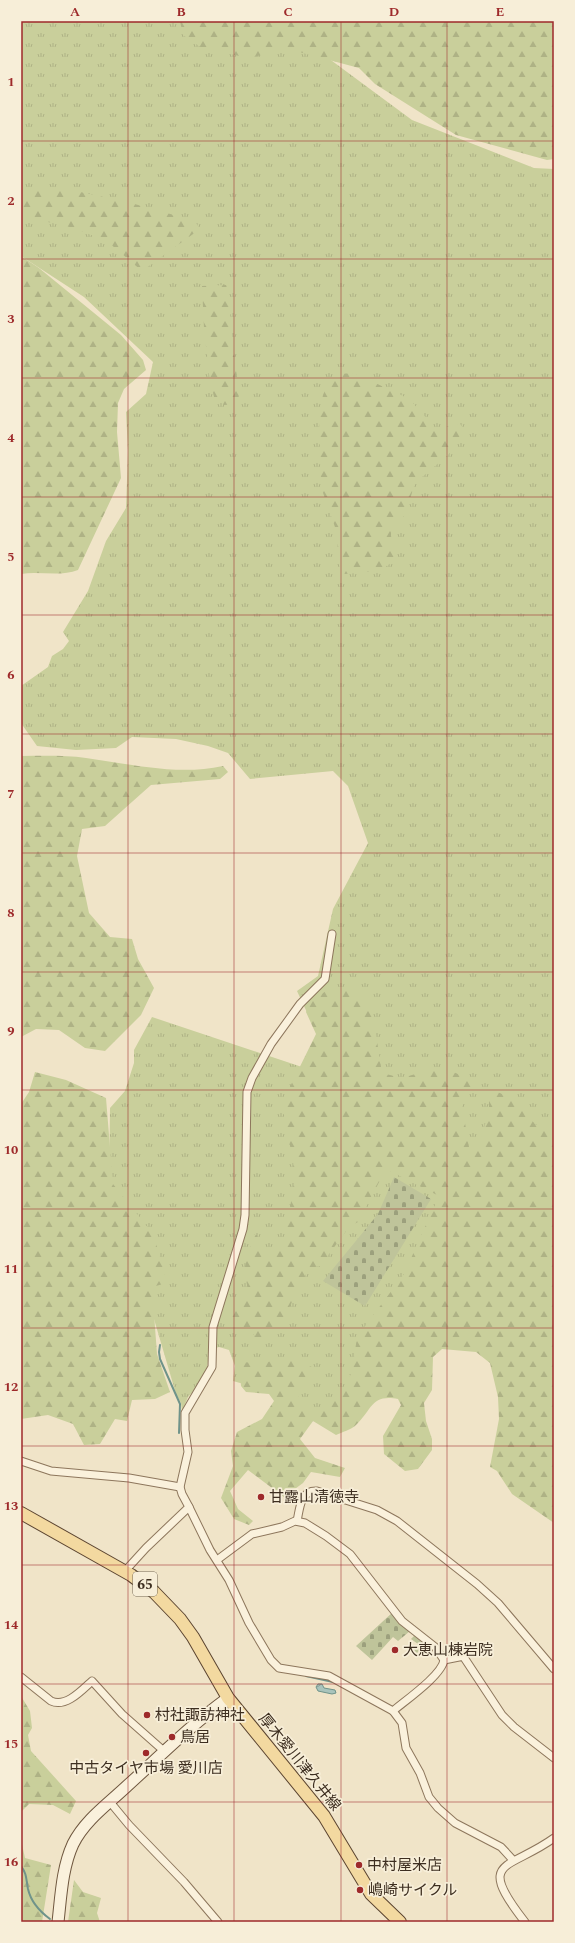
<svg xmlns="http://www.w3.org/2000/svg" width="575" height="1943" font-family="Spectral,'Noto Sans JP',serif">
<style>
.grass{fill:url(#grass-tufts)}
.forest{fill:url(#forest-firs)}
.cemetery{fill:url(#cemetery-stones)}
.water{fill:url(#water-waves);stroke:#6f938a}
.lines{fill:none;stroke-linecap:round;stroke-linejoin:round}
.stream{stroke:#6f938a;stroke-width:2}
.street-casing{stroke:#8d765c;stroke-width:9}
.secondary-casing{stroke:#6f573f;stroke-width:13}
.primary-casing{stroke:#5b4430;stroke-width:14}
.street{stroke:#faf1dc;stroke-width:7}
.secondary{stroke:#faf1dc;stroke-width:11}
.primary{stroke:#f3d9a0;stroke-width:12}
.grid{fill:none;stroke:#9e2a2b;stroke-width:1;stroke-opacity:0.55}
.poi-dot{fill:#9e2a2b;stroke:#f7eed8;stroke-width:1.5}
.labels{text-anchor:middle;stroke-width:3.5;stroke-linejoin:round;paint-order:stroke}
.shield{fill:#f7eed8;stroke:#756857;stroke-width:1}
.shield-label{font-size:14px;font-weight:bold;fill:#3d2e20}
.poi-label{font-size:15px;fill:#3d2e20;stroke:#f7eed8;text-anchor:start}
.street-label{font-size:15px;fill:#3d2e20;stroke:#f7eed8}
.neatline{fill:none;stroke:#9e2a2b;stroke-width:1.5}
.grid-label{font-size:13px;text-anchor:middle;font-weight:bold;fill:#9e2a2b}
</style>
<defs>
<pattern id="grass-tufts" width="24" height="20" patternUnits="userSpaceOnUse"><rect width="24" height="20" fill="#c9cf9b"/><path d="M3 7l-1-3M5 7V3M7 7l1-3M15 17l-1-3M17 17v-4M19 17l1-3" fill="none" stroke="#aeb285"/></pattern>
<pattern id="forest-firs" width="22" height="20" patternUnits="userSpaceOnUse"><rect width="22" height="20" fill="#c9cf9b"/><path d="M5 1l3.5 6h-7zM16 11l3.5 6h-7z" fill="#aeb285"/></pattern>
<pattern id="cemetery-stones" width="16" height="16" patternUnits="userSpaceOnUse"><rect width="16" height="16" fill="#bfc49a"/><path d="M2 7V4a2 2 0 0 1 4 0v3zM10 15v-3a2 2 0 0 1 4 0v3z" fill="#9ca07d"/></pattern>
<pattern id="water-waves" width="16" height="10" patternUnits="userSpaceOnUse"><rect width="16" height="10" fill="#a9c4bc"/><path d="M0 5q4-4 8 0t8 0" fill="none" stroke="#8ba098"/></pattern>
</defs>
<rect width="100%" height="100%" fill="#f0e4c8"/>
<polygon class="grass" points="21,21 278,21 412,120 534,168 554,169 554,1279 320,1418 261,1389 233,1381 235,1366 229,1350 219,1347 209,1350 207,1371 198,1386 188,1397 182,1411 181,1403 176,1394 122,1210 109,1186 110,1108 125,1091 134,1063 134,1050 152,1017 338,1079 297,991 318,976 333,909 368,843 348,786 333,771 250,779 228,753 208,746 176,739 132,737 116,748 76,750 37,746 21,723 21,686 48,667 52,656 63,649 69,641 63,632 88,591 106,541 126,508 128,451 126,412 146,394 153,362 84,297 21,256"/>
<g class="forest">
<polygon points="180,21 554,21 554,159 547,160 456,135 375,84 359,68 288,49 249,58 202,48 183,35"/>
<polygon points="21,187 62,188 131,203 181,217 196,223 200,229 142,271 108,242 74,228 48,222 21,220"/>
<path d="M 21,256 L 39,268 L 121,335 L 143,360 L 146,370 L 124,389 L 118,403 L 117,432 L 121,478 L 78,570 C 61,577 39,571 21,574 Z"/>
<polygon points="226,285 229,294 231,326 239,395 237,404 224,405 214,397 209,374 204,328 202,286"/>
<path d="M 354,373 L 403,396 L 412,402 L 436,429 C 444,430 451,423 460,424 L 463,428 L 462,433 L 448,455 L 415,483 L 405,515 L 391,530 L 391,536 L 395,551 L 394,561 L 379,571 L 345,574 L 340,571 L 336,530 L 321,487 L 319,418 L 323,395 L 327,386 L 338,374 Z"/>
<path d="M 21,756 C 42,756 65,755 86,758 C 131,764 177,776 223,766 L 228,772 L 220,779 L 151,785 L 105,826 L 82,829 L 77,856 L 89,913 L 110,937 L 132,939 L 138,959 L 154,988 L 141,1015 L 105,1051 L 85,1048 L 59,1030 L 36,1029 L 21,1037 Z"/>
<path d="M 327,990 C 348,992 362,986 372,1009 L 382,1073 L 402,1078 L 432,1069 L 444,1068 L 465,1077 L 471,1086 L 462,1105 L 469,1147 L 478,1151 L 489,1110 L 489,1100 L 495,1091 L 514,1099 L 535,1124 L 554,1137 L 554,1523 L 512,1494 L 497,1471 L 490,1467 L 499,1419 L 498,1397 L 490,1363 L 476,1352 L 442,1349 L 433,1357 L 432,1390 L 424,1403 L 426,1421 L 432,1439 L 432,1450 L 418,1469 L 405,1471 L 384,1454 L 383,1436 L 401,1405 L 398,1399 C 371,1394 372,1410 356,1425 C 351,1430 342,1432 336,1435 L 313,1421 L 300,1439 L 315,1458 L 345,1468 L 340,1477 L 311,1472 L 303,1483 L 284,1497 L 248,1470 L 230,1491 L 238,1509 L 253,1521 L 249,1525 L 234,1519 L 221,1498 L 233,1466 L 231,1451 L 237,1432 L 262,1419 L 274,1401 L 269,1394 L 246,1392 L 241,1386 L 239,1362 L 265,1363 L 281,1357 L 315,1368 L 318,1374 L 304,1382 L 296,1403 L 318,1414 L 341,1393 L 352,1372 L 357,1337 L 404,1274 L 439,1196 L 386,1169 L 358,1222 L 350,1226 L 320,1266 L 309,1268 L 275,1336 L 256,1341 L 253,1332 L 228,1323 L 227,1316 L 248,1289 L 244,1271 L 253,1234 L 257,1235 L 262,1258 L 273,1259 L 276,1239 L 285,1239 L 294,1183 L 293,1154 L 284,1128 L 284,1099 L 316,1034 L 306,1012 L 310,1003 Z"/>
<polygon points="35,1072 66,1080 106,1098 113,1184 153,1234 165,1273 163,1284 152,1287 157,1354 170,1392 155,1399 132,1400 127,1421 115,1419 100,1444 84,1445 73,1424 48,1415 21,1419 21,1104 29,1092"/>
<polygon points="21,1696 30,1711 32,1728 28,1735 31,1751 76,1801 70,1814 53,1805 29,1804 21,1812"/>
<polygon points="21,1840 25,1858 51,1865 42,1922 21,1922"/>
<polygon points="74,1880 83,1892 101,1898 97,1913 100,1922 68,1922"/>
</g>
<g class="cemetery">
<polygon points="394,1177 431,1199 365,1306 323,1281 378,1214"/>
<polygon points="393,1612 410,1631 398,1641 393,1637 372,1660 356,1646"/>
<polygon points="415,1635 425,1643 417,1653 413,1650 418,1644 411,1639"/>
</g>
<polygon class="water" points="318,1684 322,1684 324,1688 335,1690 336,1693 332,1694 318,1691 316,1687"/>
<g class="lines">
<g class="stream">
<polyline points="160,1345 159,1352 160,1359 180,1404 179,1433"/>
<polyline points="306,1676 333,1682"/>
<path d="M 21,1866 C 27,1874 26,1879 28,1889 C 31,1902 39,1911 50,1919"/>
</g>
<g class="street-casing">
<g id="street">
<polyline points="21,1461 51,1471 129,1478 180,1487"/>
<polyline points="189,1507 210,1550 229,1580 249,1623 271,1660 279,1668 329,1676 393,1711 402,1723 406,1748 420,1773 429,1797 438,1808 455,1823 501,1847 513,1860"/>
<path d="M 297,1521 C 300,1508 300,1490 317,1491 L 377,1510 L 397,1521 L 477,1584 L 498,1603 L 554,1669"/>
<path d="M 217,1560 L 252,1534 L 282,1527 L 295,1521 L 305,1523 L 326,1536 L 350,1554 L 402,1621 L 435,1647 L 444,1660 C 442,1675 406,1700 393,1711"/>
<polyline points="125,1571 146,1548 189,1507 182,1494 180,1487 188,1452 185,1430 185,1413 212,1367 213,1327 243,1229 245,1215 247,1092 252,1078 271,1044 300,1004 325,979 332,934"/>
<polyline points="444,1660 464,1656 465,1659 502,1715 514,1727 554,1758"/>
<path d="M 21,1677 L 51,1701 C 66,1708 82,1690 92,1681 L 122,1714 L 165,1752"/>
<polyline points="110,1802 129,1825 184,1882 218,1922"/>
<path d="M 525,1922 C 475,1858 508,1871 554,1838"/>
</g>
</g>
<g class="secondary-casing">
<path id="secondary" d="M 58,1922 C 61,1896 62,1868 73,1844 C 85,1820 108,1804 127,1786 C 160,1756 192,1724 228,1698"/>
</g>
<g class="primary-casing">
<polyline id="primary" points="21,1513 131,1575 154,1592 180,1619 193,1637 228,1698 324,1816 371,1894 400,1922"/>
</g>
<use href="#street" class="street"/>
<use href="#secondary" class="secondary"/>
<use href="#primary" class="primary"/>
</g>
<path class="grid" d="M 128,21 L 128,1922M 234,21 L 234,1922M 341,21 L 341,1922M 447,21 L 447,1922M 21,141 L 554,141M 21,259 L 554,259M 21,378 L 554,378M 21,497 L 554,497M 21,615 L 554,615M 21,734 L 554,734M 21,853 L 554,853M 21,972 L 554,972M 21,1090 L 554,1090M 21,1209 L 554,1209M 21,1328 L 554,1328M 21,1446 L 554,1446M 21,1565 L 554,1565M 21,1684 L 554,1684M 21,1802 L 554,1802"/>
<g class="poi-dot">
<circle cx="261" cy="1497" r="4"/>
<circle cx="395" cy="1650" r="4"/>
<circle cx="147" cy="1715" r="4"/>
<circle cx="172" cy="1737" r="4"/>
<circle cx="146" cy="1753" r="4"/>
<circle cx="359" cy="1865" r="4"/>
<circle cx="360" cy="1890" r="4"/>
</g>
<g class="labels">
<rect class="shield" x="133" y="1572" width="24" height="24" rx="3"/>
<g class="shield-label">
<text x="145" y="1589">65</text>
</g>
<g class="poi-label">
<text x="269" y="1502">甘露山清徳寺</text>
<text x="403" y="1655">大恵山棟岩院</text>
<text x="155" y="1720">村社諏訪神社</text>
<text x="180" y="1742">鳥居</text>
<text x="146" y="1773" text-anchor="middle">中古タイヤ市場 愛川店</text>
<text x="367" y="1870">中村屋米店</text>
<text x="368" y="1895">嶋崎サイクル</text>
</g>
<g class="street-label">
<text transform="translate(300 1762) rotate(51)" y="5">厚木愛川津久井線</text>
</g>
</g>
<rect width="575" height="1943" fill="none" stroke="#f7eed8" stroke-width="44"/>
<rect x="22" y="22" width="531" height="1899" class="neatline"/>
<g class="grid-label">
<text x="75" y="16">A</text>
<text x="181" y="16">B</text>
<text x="288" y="16">C</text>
<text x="394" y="16">D</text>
<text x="500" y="16">E</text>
<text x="11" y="86">1</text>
<text x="11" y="205">2</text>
<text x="11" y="323">3</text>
<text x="11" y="442">4</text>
<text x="11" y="561">5</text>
<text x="11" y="679">6</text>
<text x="11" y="798">7</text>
<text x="11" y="917">8</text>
<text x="11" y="1035">9</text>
<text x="11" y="1154">10</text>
<text x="11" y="1273">11</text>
<text x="11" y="1391">12</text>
<text x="11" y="1510">13</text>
<text x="11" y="1629">14</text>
<text x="11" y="1748">15</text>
<text x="11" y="1866">16</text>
</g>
</svg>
